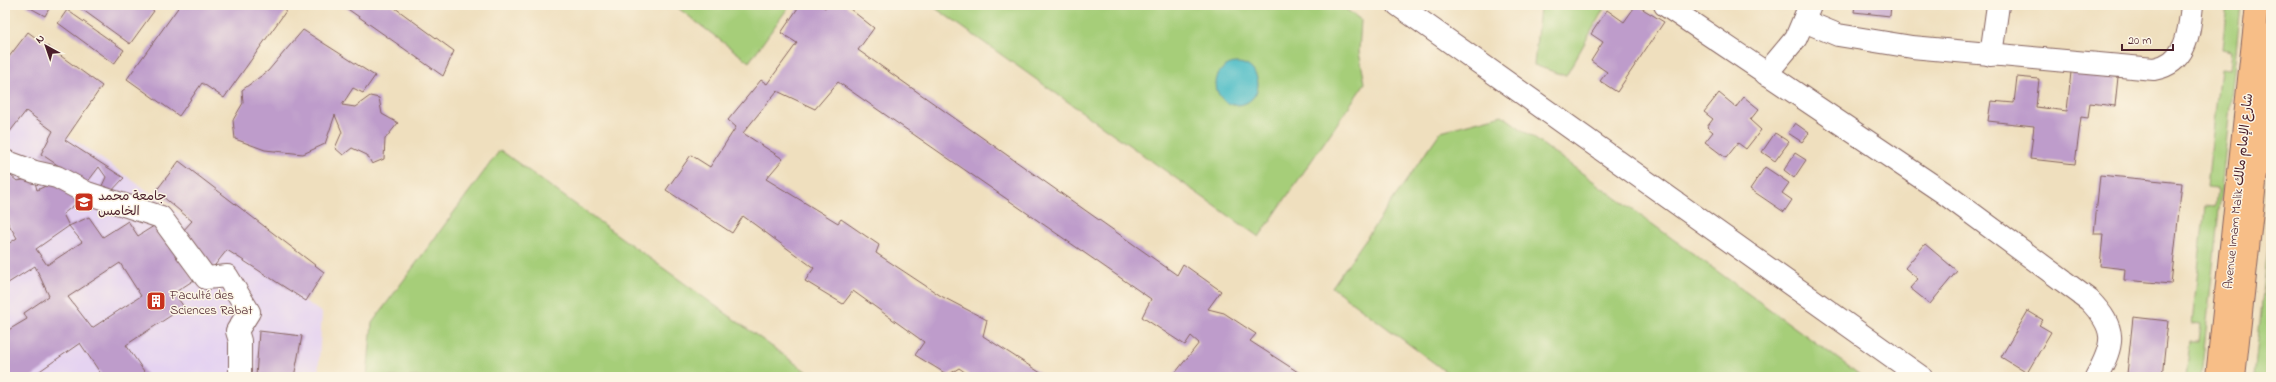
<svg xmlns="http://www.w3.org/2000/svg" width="2276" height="382" font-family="'Indie Flower','Playpen Sans Arabic',sans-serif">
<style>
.built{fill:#e5d3f1}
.green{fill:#a6ce79;stroke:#787652}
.water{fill:#50bec7;stroke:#4d6e79}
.building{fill:#be9ccb;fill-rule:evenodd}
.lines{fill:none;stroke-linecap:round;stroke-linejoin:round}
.minor-casing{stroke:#84625e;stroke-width:24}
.major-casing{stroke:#84625e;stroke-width:24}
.minor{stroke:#fff;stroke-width:22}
.major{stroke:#f7be87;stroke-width:22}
.labels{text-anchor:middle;stroke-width:3;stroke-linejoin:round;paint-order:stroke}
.street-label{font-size:13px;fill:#4a1f2b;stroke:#fcf5e5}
.poi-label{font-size:13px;fill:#4a1f2b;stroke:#fcf5e5;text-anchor:start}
</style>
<rect width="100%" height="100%" fill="#fcf5e5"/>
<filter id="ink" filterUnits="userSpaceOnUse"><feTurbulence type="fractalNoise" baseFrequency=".025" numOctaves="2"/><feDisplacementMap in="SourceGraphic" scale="8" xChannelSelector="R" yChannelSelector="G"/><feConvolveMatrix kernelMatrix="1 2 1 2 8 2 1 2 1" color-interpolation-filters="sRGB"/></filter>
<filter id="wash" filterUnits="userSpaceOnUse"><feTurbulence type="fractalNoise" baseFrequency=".012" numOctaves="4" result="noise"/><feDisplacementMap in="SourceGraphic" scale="16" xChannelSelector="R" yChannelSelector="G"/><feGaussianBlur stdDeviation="0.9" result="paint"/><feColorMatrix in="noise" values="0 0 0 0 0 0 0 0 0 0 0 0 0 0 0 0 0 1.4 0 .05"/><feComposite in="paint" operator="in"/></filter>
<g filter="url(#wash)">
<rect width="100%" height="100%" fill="#efdfbe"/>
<polygon class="built" points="5,91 322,313 318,377 5,377"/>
<g class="green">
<polygon points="674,5 790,5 749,62"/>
<polygon points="931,5 1340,5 1361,20 1359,52 1365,83 1259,237"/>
<polygon points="1536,5 1606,5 1566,76 1534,65 1540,8"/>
<polygon points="2227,5 2241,5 2201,377 2186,377 2190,341 2199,341 2201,324 2192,323 2205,206 2215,207 2217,188 2207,187 2220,68 2230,69 2232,51 2222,49"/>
<polygon points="1502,115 1863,377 1453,377 1332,287 1441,131"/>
<polygon points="500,150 814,377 367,377 372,323"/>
<polygon points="2271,218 2271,377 2254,377"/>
</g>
<circle class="water" cx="1237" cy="84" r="21"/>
<g id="blocks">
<g class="building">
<polygon points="25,5 51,5 45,16"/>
<polygon points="76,5 146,5 154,11 130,44"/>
<polygon points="180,5 277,5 286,11 224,98 202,83 179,116 127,79"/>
<polygon points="342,5 391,5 454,51 443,76"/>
<polygon points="800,5 821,5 825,8 827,5 845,5 874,28 858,50 1177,275 1183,264 1221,291 1208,309 1224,313 1256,334 1250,341 1301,374 1298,377 1172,377 1199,343 1191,336 1185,345 1142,317 1151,299 838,82 815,109 777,91 743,133 783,159 766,179 838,223 841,219 879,245 876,253 941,296 987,320 983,336 1047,377 972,377 959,368 948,375 915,355 924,342 853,291 843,304 805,281 814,268 743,216 732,233 666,190 691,155 710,167 736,127 728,120 761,80 767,84 797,43 781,33"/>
<polygon points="1636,5 1664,22 1617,92 1600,81 1607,72 1591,61 1603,42 1591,34 1607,10 1624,22"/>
<polygon points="1855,5 1891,5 1890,16 1854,12"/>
<polygon points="67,10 124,50 114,64 58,23"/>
<polygon points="303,30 375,76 363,93 353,88 342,105 355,107 370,96 379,98 382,114 398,123 385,139 384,159 372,164 367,155 352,148 343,155 335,148 342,132 335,115 325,144 303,154 265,150 235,139 233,120 243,103 242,90 268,71"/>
<polygon points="28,32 102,86 65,140 124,178 107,196 101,188 106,177 99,167 86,184 41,154 53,131 26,111 5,138 5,62"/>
<polygon points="2071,72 2118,77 2115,106 2090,103 2088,118 2081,117 2075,164 2030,159 2034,126 1988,121 1991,101 2014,103 2017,77 2039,79 2036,107 2067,111"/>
<polygon points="1719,93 1736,107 1744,97 1759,109 1750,120 1761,130 1746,149 1738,143 1726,158 1705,142 1713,132 1707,127 1713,119 1704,112"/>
<polygon points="1795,123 1809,133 1802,142 1788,133"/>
<polygon points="1775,133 1789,142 1775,161 1762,152"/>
<polygon points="1795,153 1806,160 1794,178 1784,170"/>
<polygon points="179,161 324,272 306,301 227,250 207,275 182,232 192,221 156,191"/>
<polygon points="1765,167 1789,183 1782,193 1792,200 1784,212 1750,189"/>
<path d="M 5,171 L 17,181 L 34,178 L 37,190 L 56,181 L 78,202 L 63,214 L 69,226 L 36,249 L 47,265 L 82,242 L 69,226 L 89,217 L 103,237 L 128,221 L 138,236 L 157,224 L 194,280 L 174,293 L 184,307 L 126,345 L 148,377 L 96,377 L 101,374 L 80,343 L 31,377 L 5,377 L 5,332 L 27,319 L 24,313 L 49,296 L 35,266 L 5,285 L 5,246 L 17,238 L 5,218 ZM 120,263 L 141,296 L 92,328 L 68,297 Z"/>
<polygon points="2100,175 2182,183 2171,284 2124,280 2125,269 2100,266 2103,234 2094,234"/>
<polygon points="1925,244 1957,271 1930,304 1910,288 1918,279 1905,268"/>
<polygon points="2028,311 2043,320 2039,325 2051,332 2027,373 2001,357"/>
<polygon points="2133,317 2168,321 2162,377 2127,374"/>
<polygon points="259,331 302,336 294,377 256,377"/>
</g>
</g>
</g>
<g filter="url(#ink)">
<use href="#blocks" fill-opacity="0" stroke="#84625e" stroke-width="1"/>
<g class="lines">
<g class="minor-casing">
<g id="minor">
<polyline points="1398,5 1921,377"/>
<path d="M 1665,5 L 1944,193 L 2089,300 C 2117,329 2115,343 2096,377"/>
<path d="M 1804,21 L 1838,35 L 1912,47 L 2154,69 C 2187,63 2189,33 2192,5"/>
<polyline points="1991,55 1998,5"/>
<polyline points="1766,74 1796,38 1810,5"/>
<polyline points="5,161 35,172 57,177 87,193 161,217 206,278 227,276 249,312 237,331 240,341 240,377"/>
</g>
</g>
<g class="major-casing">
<g id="major">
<polyline points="2217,377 2257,5"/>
<polyline points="2234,377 2271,35"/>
</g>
</g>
<use href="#minor" class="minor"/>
<use href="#major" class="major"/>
</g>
</g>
<defs>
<g id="university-square" transform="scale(1)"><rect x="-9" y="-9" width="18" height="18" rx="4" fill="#c8321e" stroke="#fcf5e5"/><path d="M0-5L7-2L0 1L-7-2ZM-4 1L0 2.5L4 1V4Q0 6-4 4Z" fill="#fff"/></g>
<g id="building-square" transform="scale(1)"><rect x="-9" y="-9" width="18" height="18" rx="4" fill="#c8321e" stroke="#fcf5e5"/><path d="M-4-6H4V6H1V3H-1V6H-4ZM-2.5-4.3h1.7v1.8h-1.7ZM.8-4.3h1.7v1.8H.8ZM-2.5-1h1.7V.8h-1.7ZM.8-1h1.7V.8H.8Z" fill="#fff"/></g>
</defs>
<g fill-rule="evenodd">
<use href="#university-square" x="84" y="202"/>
<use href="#building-square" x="156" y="301"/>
</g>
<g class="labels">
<g class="street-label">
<text transform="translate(2237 191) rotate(-84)" y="5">Avenue Imam Malik شارع الإمام مالك</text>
</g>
<g class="poi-label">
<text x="98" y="200">جامعة محمد<tspan x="98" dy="15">الخامس</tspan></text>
<text x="170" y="299">Faculté des<tspan x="170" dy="15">Sciences Rabat</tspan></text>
</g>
</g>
<rect width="2276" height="382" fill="none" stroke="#fcf5e5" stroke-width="20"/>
<g transform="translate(46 46) rotate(320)" stroke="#fcf5e5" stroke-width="3" paint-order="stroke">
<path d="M0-3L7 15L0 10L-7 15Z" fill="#4a1f2b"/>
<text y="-6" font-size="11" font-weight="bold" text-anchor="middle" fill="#4a1f2b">N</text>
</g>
<path d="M2122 44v6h51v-6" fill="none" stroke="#4a1f2b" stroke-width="2"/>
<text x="2128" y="44" font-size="12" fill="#4a1f2b" stroke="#fcf5e5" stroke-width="3" paint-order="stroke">20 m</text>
</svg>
